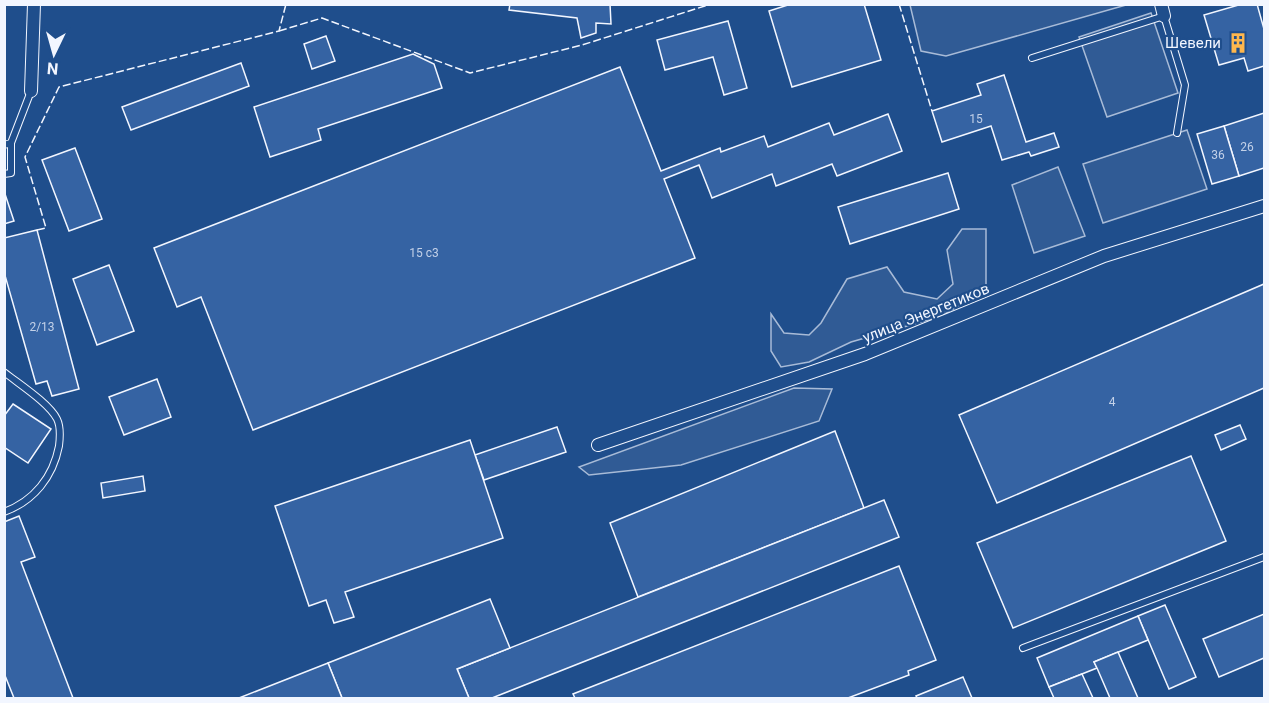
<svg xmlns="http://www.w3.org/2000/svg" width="1269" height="703" font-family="Roboto,sans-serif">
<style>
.built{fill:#305b95;stroke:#a8bbd7;stroke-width:1.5}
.building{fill:#3563a3;stroke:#f2f6ff;stroke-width:1.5}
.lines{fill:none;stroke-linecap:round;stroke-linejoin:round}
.service-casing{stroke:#f2f6ff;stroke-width:8}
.minor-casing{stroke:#f2f6ff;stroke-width:14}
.service{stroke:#1f4e8c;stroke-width:6}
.minor{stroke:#1f4e8c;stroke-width:12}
.fence{stroke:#f2f6ff;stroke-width:1.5;stroke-dasharray:8 3;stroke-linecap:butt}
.labels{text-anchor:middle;stroke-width:4.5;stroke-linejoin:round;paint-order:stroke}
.number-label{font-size:12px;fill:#c3d1e8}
.poi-label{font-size:15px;fill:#f2f6ff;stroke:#1f4e8c;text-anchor:end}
.street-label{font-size:15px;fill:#f2f6ff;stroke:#1f4e8c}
</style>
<rect width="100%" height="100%" fill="#1f4e8c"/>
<g class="built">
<polygon points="910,5 910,4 1126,5 946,56 921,51"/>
<polygon points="1151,13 1178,93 1107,117 1079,37"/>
<polygon points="1187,130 1207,189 1103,223 1083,164"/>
<polygon points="1058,167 1085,236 1034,253 1012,185"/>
<polygon points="962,229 986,229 986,289 942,316 851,342 809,362 781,367 771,351 771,314 784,333 809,335 821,323 847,279 887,267 904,292 937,299 953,284 947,250"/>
<polygon points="794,388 832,389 819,421 681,465 589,475 579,467"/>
</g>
<g class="building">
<polygon points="510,4 610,4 611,24 596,23 596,33 581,38 577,18 509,10"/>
<polygon points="791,4 864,4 881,60 792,87 769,11"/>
<polygon points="1242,4 1257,4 1264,29 1264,66 1248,71 1244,58 1219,65 1204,15"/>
<polygon points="728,21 747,88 724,95 713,57 665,70 657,40"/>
<polygon points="326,36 335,61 312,69 304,44"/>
<polygon points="413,54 434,64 442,88 318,129 321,140 270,157 254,107"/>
<polygon points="241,63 249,86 131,130 122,107"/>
<polygon points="620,67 661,171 720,148 721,152 764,136 768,147 829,123 834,135 888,114 902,151 837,176 832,164 776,186 772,174 712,198 699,165 664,179 695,258 253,430 201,297 177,307 154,248"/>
<polygon points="1004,75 1026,142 1054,133 1059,147 1031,156 1029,152 1002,160 991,126 942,142 932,111 981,95 977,84"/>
<polygon points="1264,113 1264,168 1239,176 1224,126"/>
<polygon points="1224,126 1239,176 1212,184 1197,134"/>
<polygon points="75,148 102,219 69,231 42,160"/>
<polygon points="948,173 959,209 850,244 838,207"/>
<polygon points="4,191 14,221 4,224"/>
<polygon points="37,230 79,389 52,396 47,381 36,384 4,272 4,238"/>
<polygon points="109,265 134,331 97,345 73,279"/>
<polygon points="1264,284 1264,388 997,503 959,415"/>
<polygon points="157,379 171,417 124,435 109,397"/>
<polygon points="13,404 51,429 28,463 4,447 4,416"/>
<polygon points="1240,425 1246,439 1221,450 1215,435"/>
<polygon points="557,427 566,452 484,480 475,455"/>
<polygon points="835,431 864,508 638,597 610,523"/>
<polygon points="470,440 503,538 345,592 354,617 334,623 326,600 309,606 275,506"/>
<polygon points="1191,456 1226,541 1013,628 977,543"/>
<polygon points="143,476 145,491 103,498 101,483"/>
<polygon points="884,500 899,537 492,698 469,698 457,669"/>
<polygon points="19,516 35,557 21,562 73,698 14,698 4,673 4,522"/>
<polygon points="899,566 936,660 908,671 909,675 848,698 575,698 573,694"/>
<polygon points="490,599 510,648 457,669 469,698 342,698 328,663"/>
<polygon points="1165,605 1196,677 1169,689 1138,616"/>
<polygon points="1264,614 1264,658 1219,677 1203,639"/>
<polygon points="1138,616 1148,640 1094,662 1097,668 1049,687 1037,658"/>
<polygon points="1118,652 1138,698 1110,698 1097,668 1094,662"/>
<polygon points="328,663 342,698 239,698"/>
<polygon points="1082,674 1093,698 1054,698 1049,687"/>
<polygon points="963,677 972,698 917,698 916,696"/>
</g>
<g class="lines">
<g class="service-casing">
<g id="service">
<polyline points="1032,58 1164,16 1185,85 1177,133"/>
<polyline points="4,145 11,143 31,91"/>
<polyline points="4,174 11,173 11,143"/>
<path d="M 4,372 C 19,384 49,403 57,419 C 61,427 60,438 59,446 C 53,477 34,501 4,512"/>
<polyline points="1023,648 1264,557"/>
</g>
</g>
<g class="minor-casing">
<g id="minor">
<polyline points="1161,4 1164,16"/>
<polyline points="31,91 34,4"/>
<polyline points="598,445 865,354 1104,256 1264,206"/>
</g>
</g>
<use href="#service" class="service"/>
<use href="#minor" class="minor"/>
<g class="fence">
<polyline points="899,4 932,111"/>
<polyline points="279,31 322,18 470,73 582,45 711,4"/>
<polyline points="37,230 46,228 25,157 59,87 279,31 286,4"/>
</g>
</g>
<defs>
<g id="building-bare" transform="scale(1.62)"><path d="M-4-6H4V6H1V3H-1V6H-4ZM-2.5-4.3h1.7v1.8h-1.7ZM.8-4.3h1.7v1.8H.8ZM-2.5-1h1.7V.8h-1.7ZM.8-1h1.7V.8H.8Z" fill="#ffb74d" stroke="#1f4e8c" stroke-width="2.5" paint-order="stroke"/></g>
</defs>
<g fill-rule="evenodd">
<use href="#building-bare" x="1238" y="43"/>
</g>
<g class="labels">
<g class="number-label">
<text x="976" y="123">15</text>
<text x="1247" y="151">26</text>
<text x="1218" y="159">36</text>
<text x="424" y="257">15 с3</text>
<text x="42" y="331">2/13</text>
<text x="1112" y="406">4</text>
</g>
<g class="poi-label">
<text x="1221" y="48">Шевели</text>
</g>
<g class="street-label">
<text transform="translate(926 313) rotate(-22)" y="5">улица Энергетиков</text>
</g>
</g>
<rect width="1269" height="703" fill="none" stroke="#f2f6ff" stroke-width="12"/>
<g transform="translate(54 54) rotate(185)" stroke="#1f4e8c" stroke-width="4.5" paint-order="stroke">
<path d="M0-4.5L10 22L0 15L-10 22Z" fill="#f2f6ff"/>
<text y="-9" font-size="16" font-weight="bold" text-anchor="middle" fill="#f2f6ff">N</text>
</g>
</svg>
